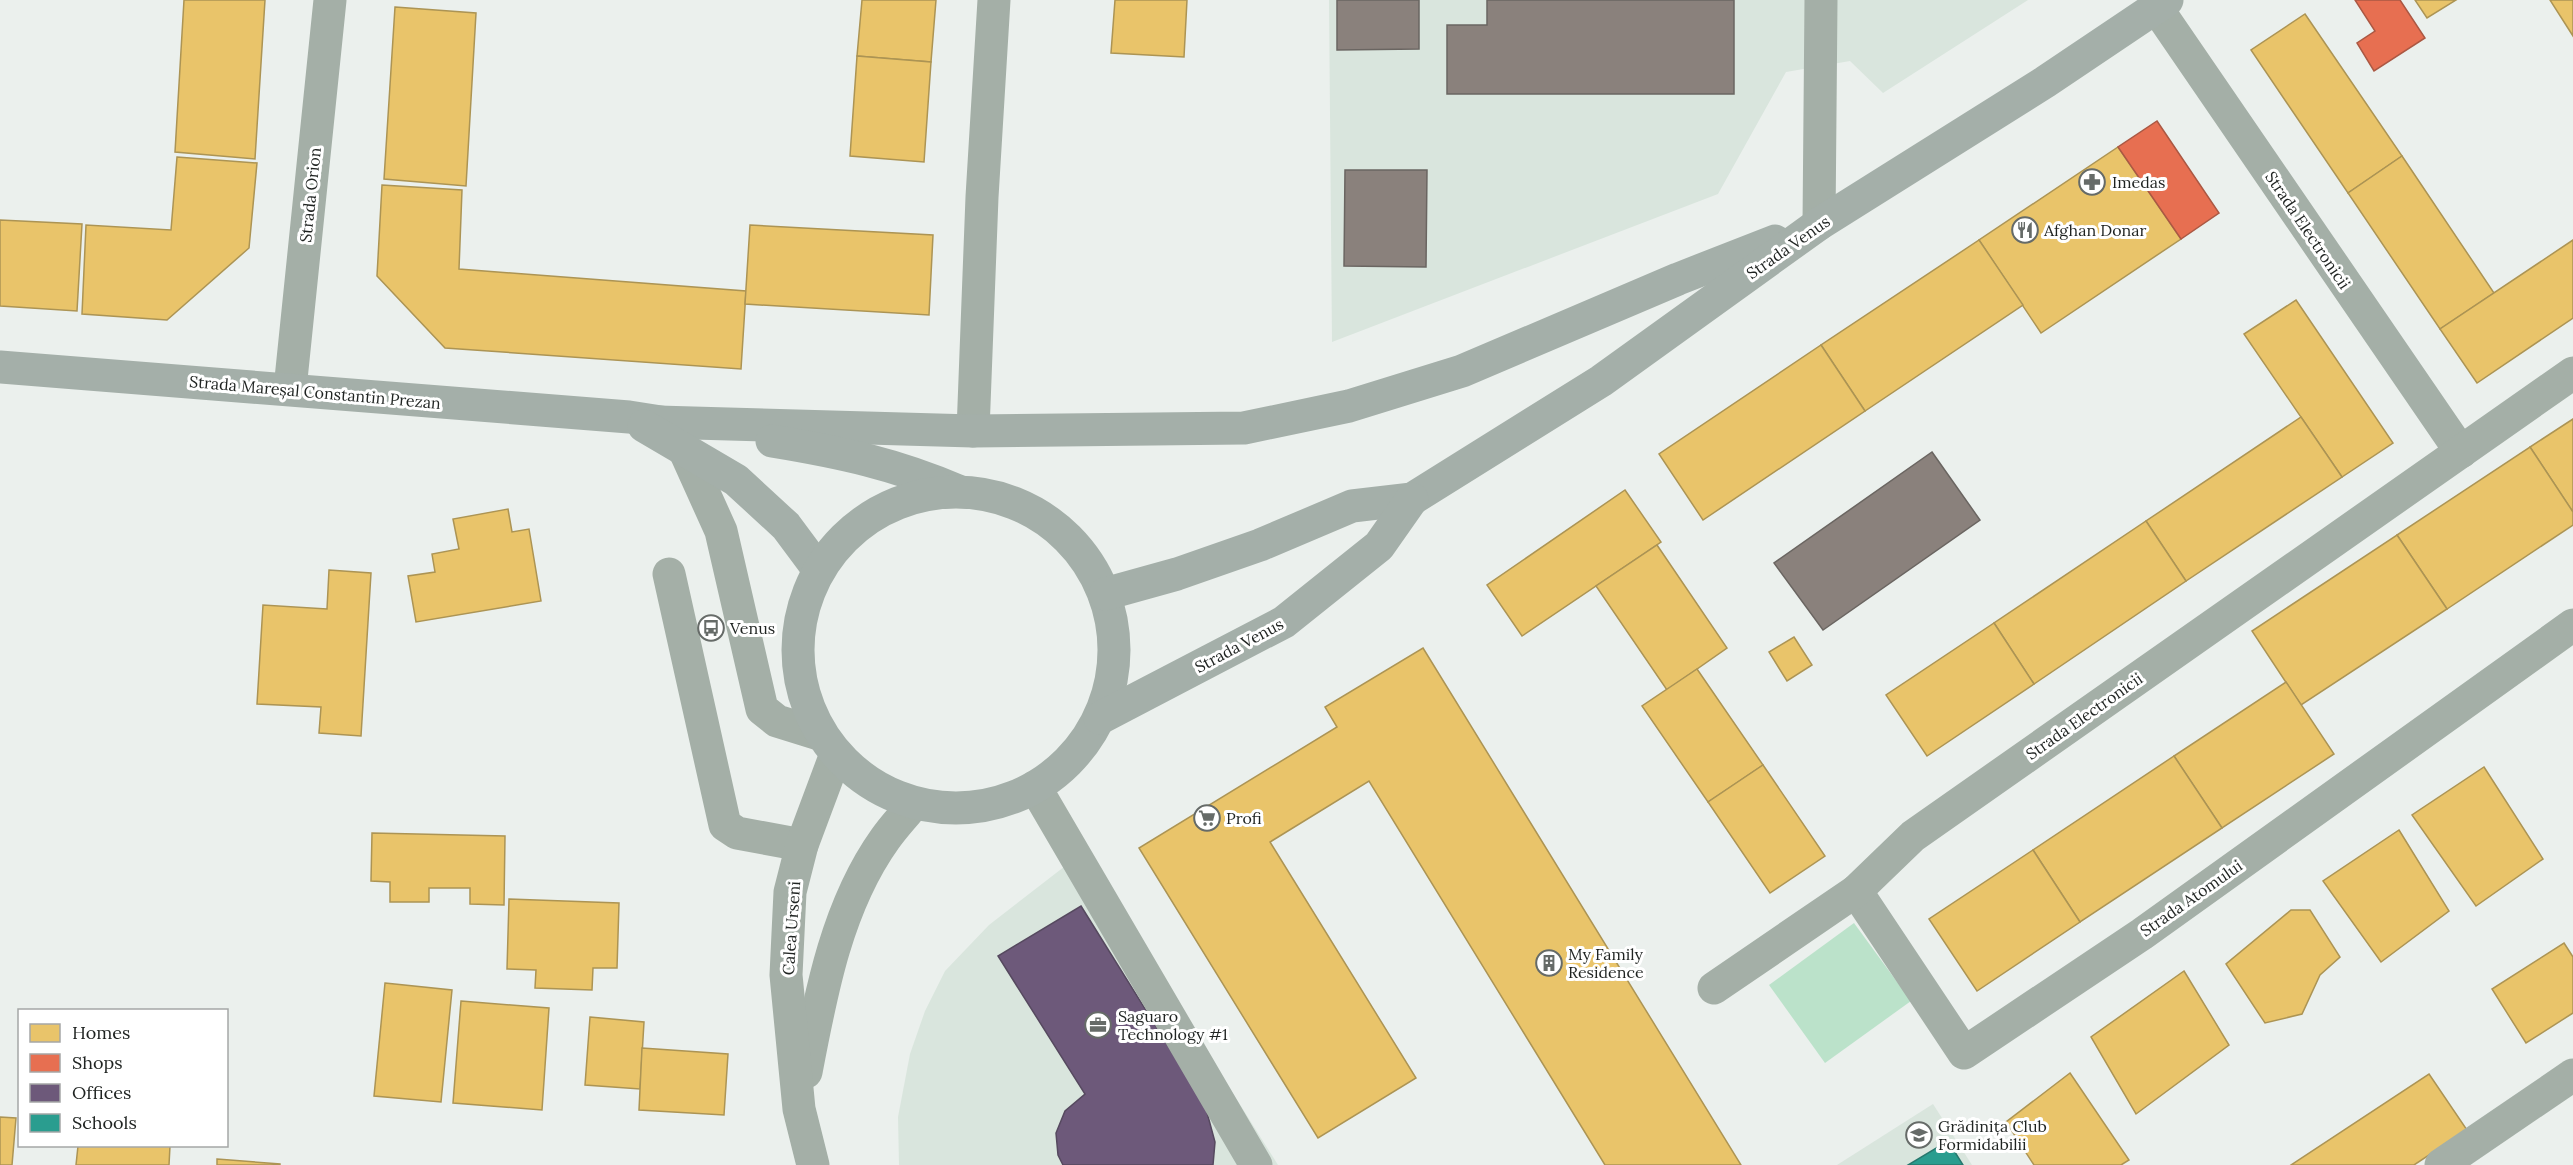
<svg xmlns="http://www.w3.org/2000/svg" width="2573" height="1165" font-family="Lora,serif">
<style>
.built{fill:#d9e5dd}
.green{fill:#bbe2ca}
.homes{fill:#e9c46a;stroke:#ac9454;stroke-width:1.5}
.shops{fill:#e76f51;stroke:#ab5843;stroke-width:1.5}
.offices{fill:#6d597a;stroke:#56495f;stroke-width:1.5}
.schools{fill:#2a9d8f;stroke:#27786e;stroke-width:1.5}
.industry{fill:#8a817c;stroke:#6a6561;stroke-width:1.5}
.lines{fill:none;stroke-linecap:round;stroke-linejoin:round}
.minor{stroke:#a4afa7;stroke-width:33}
.major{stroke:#a4afa9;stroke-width:33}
.labels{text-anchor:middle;stroke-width:6;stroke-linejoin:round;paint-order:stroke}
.poi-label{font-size:16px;fill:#1f2321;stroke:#fff;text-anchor:start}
.street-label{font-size:16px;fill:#1f2321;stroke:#fff}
</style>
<rect width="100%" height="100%" fill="#ebf0ed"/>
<g class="built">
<polygon points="1329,0 2028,0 1883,93 1850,61 1786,72 1718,194 1332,342"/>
<polygon points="1082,853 1278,1165 899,1165 898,1117 910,1054 925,1011 945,971 989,925"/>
<polygon points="1933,1104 1972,1165 1837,1165"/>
</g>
<polygon class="green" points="1854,923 1911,1001 1825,1063 1769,985"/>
<g class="homes">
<polygon points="184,0 265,0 255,159 175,152"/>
<polygon points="862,0 936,0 931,62 857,56"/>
<polygon points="1115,0 1187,0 1184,57 1111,53"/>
<polygon points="2415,0 2456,0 2427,18"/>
<polygon points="2550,0 2573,0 2573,36"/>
<polygon points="395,7 476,13 466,186 384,179"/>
<polygon points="2305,14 2402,156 2348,193 2251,50"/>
<polygon points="857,56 931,62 924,162 850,156"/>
<polygon points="2118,147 2181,239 2041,333 1979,240"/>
<polygon points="2402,156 2494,293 2440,329 2348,193"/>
<polygon points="177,157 257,163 249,248 167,320 82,314 86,225 171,230"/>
<polygon points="382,185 462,190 459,269 746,291 741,369 445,348 377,276"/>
<polygon points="0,220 82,224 77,311 0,306"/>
<polygon points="750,225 933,235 929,315 745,304"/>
<polygon points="1979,240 2023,305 1865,411 1821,345"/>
<polygon points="2573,240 2573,318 2477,383 2440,329"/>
<polygon points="2296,300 2393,443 2342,477 2244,334"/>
<polygon points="1821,345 1865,411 1703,520 1659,454"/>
<polygon points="2301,417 2342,477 2186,581 2146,521"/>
<polygon points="2573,419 2573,512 2530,447"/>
<polygon points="2530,447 2573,512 2573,525 2447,609 2397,535"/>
<polygon points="1625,490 1661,542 1522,636 1487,585"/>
<polygon points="508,509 512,532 529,529 541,601 416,622 408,576 435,572 432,554 459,549 453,519"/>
<polygon points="2146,521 2186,581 2034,684 1994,623"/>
<polygon points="2397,535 2447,609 2301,705 2252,631"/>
<polygon points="1657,545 1727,648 1667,690 1596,586"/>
<polygon points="329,570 371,573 361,736 319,733 321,707 257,704 263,605 327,609"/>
<polygon points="1994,623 2034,684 1927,756 1886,695"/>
<polygon points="1794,637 1812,665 1787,681 1769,652"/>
<polygon points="1423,648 1741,1165 1605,1165 1369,781 1270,842 1416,1078 1318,1138 1139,848 1337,727 1325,707"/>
<polygon points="1697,669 1763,765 1708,802 1642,706"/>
<polygon points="2286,682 2334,754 2222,828 2174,756"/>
<polygon points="2174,756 2222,828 2080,922 2033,850"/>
<polygon points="1763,765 1825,856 1770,893 1708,802"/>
<polygon points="2484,767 2543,859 2476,906 2412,815"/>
<polygon points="2399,830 2449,911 2381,962 2323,881"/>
<polygon points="372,833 505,836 504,905 470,904 470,888 429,888 429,902 390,902 390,882 371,881"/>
<polygon points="2033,850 2080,922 1977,991 1929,919"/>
<polygon points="509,899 619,903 617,968 593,968 592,990 535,988 536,970 507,969"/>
<polygon points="2291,910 2310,910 2340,957 2320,975 2302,1014 2265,1023 2226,964"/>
<polygon points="2564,943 2573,957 2573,1013 2526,1043 2492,989"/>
<polygon points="2184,971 2229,1045 2136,1114 2091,1037"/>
<polygon points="385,983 452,990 441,1102 374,1096"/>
<polygon points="461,1001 549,1008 542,1110 453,1103"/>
<polygon points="590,1017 644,1022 640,1089 585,1085"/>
<polygon points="642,1048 728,1054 724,1115 639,1110"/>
<polygon points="2070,1073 2129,1160 2121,1165 2034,1165 2006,1122"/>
<polygon points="2429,1074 2467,1130 2414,1165 2291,1165"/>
<polygon points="0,1117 16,1118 12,1165 0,1165"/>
<polygon points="78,1146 170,1146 169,1165 76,1165"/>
<polygon points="217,1159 280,1164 280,1165 217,1165"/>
</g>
<g class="shops">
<polygon points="2355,0 2400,0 2425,38 2374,71 2357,43 2375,31"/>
<polygon points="2157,121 2219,213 2181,239 2118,147"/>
</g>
<polygon class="offices" points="1081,906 1205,1105 1215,1142 1213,1165 1063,1165 1058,1155 1056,1133 1065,1111 1085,1094 998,956"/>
<polygon class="schools" points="1948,1141 1963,1165 1908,1165"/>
<g class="industry">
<polygon points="1337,0 1419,0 1419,49 1337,50"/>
<polygon points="1487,0 1734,0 1734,94 1447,94 1447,25 1487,25"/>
<polygon points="1345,170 1427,170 1426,267 1344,266"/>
<polygon points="1932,452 1980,520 1823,630 1774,563"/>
</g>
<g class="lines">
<g class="minor">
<polyline points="2156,7 2461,452"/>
<polyline points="1819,224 1821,0"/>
<polyline points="290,389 330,0"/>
<polyline points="973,431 982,197 994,0"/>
<polyline points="684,449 721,531 762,709 777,721 822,735"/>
<polyline points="669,574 725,825 737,833 802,845"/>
<polyline points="1035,787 1256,1165"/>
<polyline points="1856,891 1964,1053 2142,934 2573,625"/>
<polyline points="1714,988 1856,891 1913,836 2573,373"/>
<path d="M 806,1072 C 821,993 837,906 885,839 C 894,826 905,815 914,803"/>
<polyline points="813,1165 799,1109 786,975 790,892 802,845 836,754"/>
<polyline points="2441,1165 2573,1075"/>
</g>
<g class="major">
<polyline points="0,367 629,417 680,425"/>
<polyline points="658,422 973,431 1244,428 1349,406 1462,371 1678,279 1775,241"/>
<polyline points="644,426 736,480 786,526 818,569"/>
<path d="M 772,441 C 839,452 896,464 958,491"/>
<circle cx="956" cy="650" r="158"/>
<polyline points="1105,594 1177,574 1260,545 1352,506 1412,499 1601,381 1819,224 2045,82 2167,0"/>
<polyline points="1100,718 1284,622 1379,546 1412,499"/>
</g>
</g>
<defs>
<g id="pharmacy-ring" transform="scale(1.35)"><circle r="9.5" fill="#fff" stroke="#666b68" stroke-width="1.5"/><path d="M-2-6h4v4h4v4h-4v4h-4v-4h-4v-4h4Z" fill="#666b68"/></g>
<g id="restaurant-ring" transform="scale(1.35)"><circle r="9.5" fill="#fff" stroke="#666b68" stroke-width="1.5"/><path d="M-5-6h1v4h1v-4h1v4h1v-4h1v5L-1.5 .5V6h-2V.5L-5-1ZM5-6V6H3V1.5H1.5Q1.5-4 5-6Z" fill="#666b68"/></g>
<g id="bus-ring" transform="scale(1.35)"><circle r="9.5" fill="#fff" stroke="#666b68" stroke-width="1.5"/><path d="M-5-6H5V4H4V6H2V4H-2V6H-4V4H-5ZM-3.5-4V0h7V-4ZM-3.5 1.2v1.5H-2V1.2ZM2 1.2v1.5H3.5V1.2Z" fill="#666b68"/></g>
<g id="supermarket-ring" transform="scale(1.35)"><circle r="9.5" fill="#fff" stroke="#666b68" stroke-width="1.5"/><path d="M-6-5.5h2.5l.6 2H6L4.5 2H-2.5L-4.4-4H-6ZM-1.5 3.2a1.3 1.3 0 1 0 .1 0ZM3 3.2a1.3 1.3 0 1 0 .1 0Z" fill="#666b68"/></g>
<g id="building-ring" transform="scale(1.35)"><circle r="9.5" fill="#fff" stroke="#666b68" stroke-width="1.5"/><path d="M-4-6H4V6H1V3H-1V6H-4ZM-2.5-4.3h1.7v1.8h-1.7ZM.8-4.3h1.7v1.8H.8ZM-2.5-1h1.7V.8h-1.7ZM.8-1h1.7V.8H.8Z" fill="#666b68"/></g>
<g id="office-ring" transform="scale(1.35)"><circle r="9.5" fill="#fff" stroke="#666b68" stroke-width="1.5"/><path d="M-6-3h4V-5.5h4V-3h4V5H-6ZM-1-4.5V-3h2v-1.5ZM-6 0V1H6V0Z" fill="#666b68"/></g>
<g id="school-ring" transform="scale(1.35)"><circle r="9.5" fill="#fff" stroke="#666b68" stroke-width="1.5"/><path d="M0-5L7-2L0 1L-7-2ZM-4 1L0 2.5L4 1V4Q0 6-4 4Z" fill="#666b68"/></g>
</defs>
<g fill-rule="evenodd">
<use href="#pharmacy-ring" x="2092" y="182"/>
<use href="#restaurant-ring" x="2025" y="230"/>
<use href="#bus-ring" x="711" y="628"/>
<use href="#supermarket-ring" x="1207" y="818"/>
<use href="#building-ring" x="1549" y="963"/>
<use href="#office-ring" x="1098" y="1025"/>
<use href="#school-ring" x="1919" y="1135"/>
</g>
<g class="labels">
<g class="poi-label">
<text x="2112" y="188">Imedas</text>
<text x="2044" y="236">Afghan Donar</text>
<text x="730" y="634">Venus</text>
<text x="1226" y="824">Profi</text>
<text x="1568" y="960">My Family<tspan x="1568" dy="18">Residence</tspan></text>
<text x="1118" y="1022">Saguaro<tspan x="1118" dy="18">Technology #1</tspan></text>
<text x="1938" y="1132">Grădinița Club<tspan x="1938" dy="18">Formidabilii</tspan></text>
</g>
<g class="street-label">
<text transform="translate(310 195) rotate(-84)" y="6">Strada Orion</text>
<text transform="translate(2308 230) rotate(56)" y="6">Strada Electronicii</text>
<text transform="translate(1788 247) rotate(-35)" y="6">Strada Venus</text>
<text transform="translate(315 392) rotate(5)" y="6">Strada Mareșal Constantin Prezan</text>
<text transform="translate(1239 645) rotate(-28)" y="6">Strada Venus</text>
<text transform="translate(2084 716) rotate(-35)" y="6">Strada Electronicii</text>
<text transform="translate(2191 898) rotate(-35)" y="6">Strada Atomului</text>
<text transform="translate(791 928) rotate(-86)" y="6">Calea Urseni</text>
</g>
</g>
<rect x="18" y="1009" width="210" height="138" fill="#ffffff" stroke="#a5a7a6" stroke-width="1.5"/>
<rect x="30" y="1024" width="30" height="18" fill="#e9c46a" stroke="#a5a7a6" stroke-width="1.5"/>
<text x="72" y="1039" font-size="18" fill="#1f2321">Homes</text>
<rect x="30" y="1054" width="30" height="18" fill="#e76f51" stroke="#a5a7a6" stroke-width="1.5"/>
<text x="72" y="1069" font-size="18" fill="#1f2321">Shops</text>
<rect x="30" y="1084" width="30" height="18" fill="#6d597a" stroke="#a5a7a6" stroke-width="1.5"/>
<text x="72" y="1099" font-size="18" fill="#1f2321">Offices</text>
<rect x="30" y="1114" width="30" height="18" fill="#2a9d8f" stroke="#a5a7a6" stroke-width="1.5"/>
<text x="72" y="1129" font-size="18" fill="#1f2321">Schools</text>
</svg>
